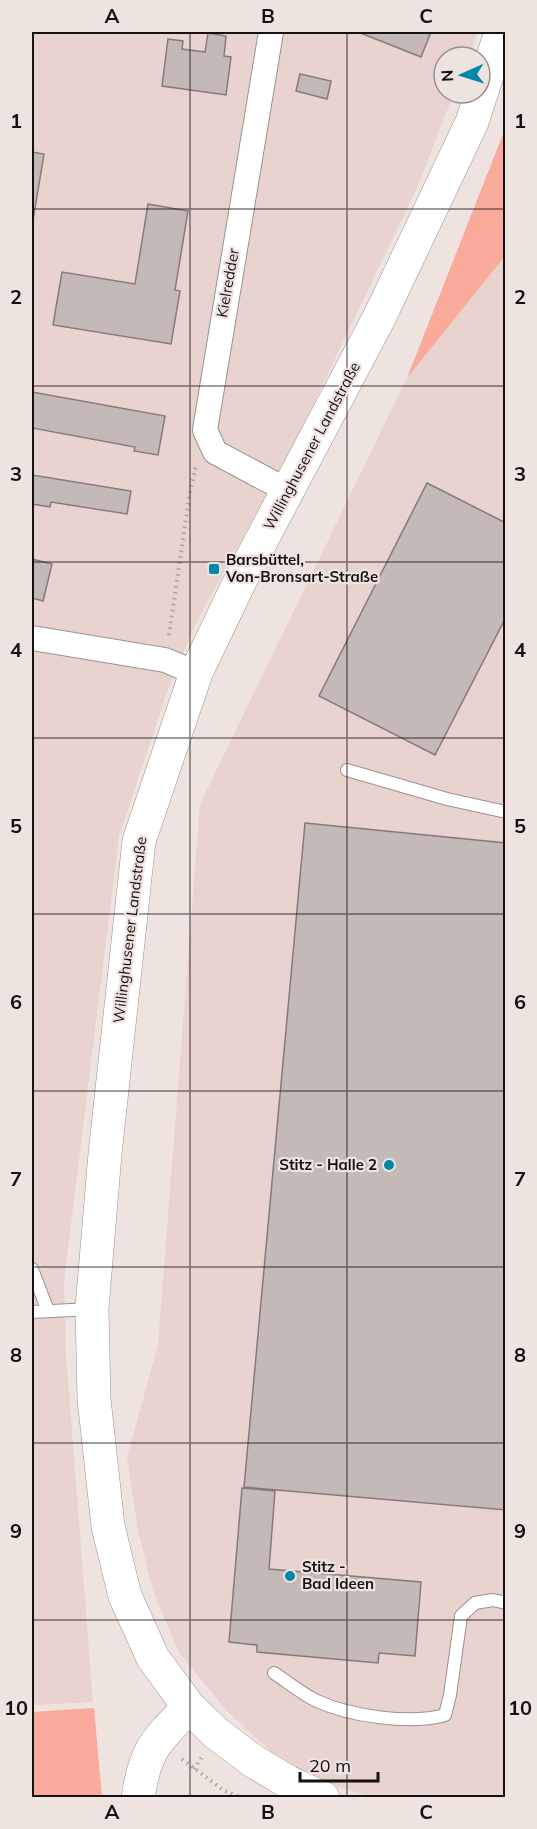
<svg xmlns="http://www.w3.org/2000/svg" width="537" height="1829" font-family="Mulish,sans-serif">
<style>
.built{fill:#e8d3cf}
.green{fill:#f9aa9b}
.building{fill:#c5b9b7;stroke:#857a78;stroke-width:1.5}
.lines{fill:none;stroke-linecap:round;stroke-linejoin:round}
.lane-casing{stroke:#9d928f;stroke-width:14}
.street-casing{stroke:#9d928f;stroke-width:26}
.secondary-casing{stroke:#9d928f;stroke-width:34}
.path{stroke:#aca2a0;stroke-width:4;stroke-dasharray:1.5 4.5;stroke-linecap:butt}
.lane{stroke:#fff;stroke-width:12}
.street{stroke:#fff;stroke-width:24}
.secondary{stroke:#fff;stroke-width:33}
.grid{fill:none;stroke:#151110;stroke-width:1.5;stroke-opacity:0.55}
.poi-dot{fill:#0188a9;stroke:#efe3e0;stroke-width:2}
.labels{text-anchor:middle;stroke-width:4.5;stroke-linejoin:round;paint-order:stroke}
.street-label{font-size:15px;fill:#151110;stroke:#efe3e0}
.poi-label{font-size:15px;font-weight:bold;fill:#151110;stroke:#efe3e0;text-anchor:start}
.neatline{fill:none;stroke:#151110;stroke-width:2}
.grid-label{font-size:20px;text-anchor:middle;font-weight:bold;fill:#151110}
</style>
<rect width="100%" height="100%" fill="#efe3e0"/>
<g class="built">
<polygon points="32,32 478,32 469,57 444,57 444,93 454,93 416,190 297,438 195,625 167,692 119,836 64,1281 66,1355 93,1702 32,1705"/>
<polygon points="505,256 505,1797 374,1798 313,1778 275,1756 226,1710 178,1651 152,1588 138,1530 127,1457 158,1345 200,804 407,378"/>
</g>
<g class="green">
<polygon points="505,129 505,256 407,378"/>
<polygon points="94,1708 102,1797 32,1797 32,1712"/>
</g>
<g class="building">
<polygon points="358,32 431,32 421,57"/>
<polygon points="208,33 226,36 224,56 231,57 226,95 162,86 168,39 183,41 182,49 205,52"/>
<polygon points="300,74 331,81 327,99 296,91"/>
<polygon points="32,152 44,154 32,226"/>
<polygon points="148,204 188,211 175,290 180,291 171,344 53,325 62,272 135,284"/>
<polygon points="32,392 165,416 158,455 134,451 135,447 32,428"/>
<polygon points="32,475 131,491 127,514 51,502 50,507 32,504"/>
<polygon points="427,483 506,523 506,617 435,755 319,696"/>
<polygon points="32,559 52,564 43,601 32,598"/>
<polygon points="305,823 506,843 506,1510 244,1487"/>
<polygon points="242,1488 275,1491 269,1569 421,1582 415,1656 379,1653 378,1663 257,1652 257,1645 229,1642"/>
</g>
<g class="lines">
<g class="lane-casing">
<g id="lane">
<polyline points="347,770 447,799 506,812"/>
<polyline points="32,1269 48,1311"/>
<polyline points="32,1312 91,1309"/>
<path d="M 274,1673 C 288,1682 302,1694 317,1701 C 350,1716 410,1725 445,1715 L 450,1695 L 461,1616 L 475,1603 L 493,1600 L 506,1603"/>
</g>
</g>
<g class="street-casing">
<g id="street">
<polyline points="271,32 205,430 215,452 288,491"/>
<polyline points="32,638 165,660 196,673"/>
</g>
</g>
<g class="secondary-casing">
<g id="secondary">
<path d="M 138,1798 C 145,1749 156,1741 189,1707"/>
<polyline points="323,1798 288,1782 253,1761 216,1733 189,1707 153,1658 125,1596 108,1526 94,1399 92,1308 105,1154 139,841 196,673 241,579 380,316 472,122 501,32"/>
</g>
</g>
<g class="path">
<polyline points="169,635 189,498 196,465"/>
<polyline points="182,1759 223,1790 242,1798"/>
<polyline points="194,1769 202,1757"/>
</g>
<use href="#lane" class="lane"/>
<use href="#street" class="street"/>
<use href="#secondary" class="secondary"/>
</g>
<path class="grid" d="M 190,32 L 190,1798M 347,32 L 347,1798M 32,209 L 506,209M 32,386 L 506,386M 32,562 L 506,562M 32,738 L 506,738M 32,914 L 506,914M 32,1091 L 506,1091M 32,1267 L 506,1267M 32,1443 L 506,1443M 32,1620 L 506,1620"/>
<g class="poi-dot">
<rect x="208" y="563" width="12" height="12" rx="3"/>
<circle cx="389" cy="1165" r="6"/>
<circle cx="290" cy="1576" r="6"/>
</g>
<g class="labels">
<g class="street-label">
<text transform="translate(228 283) rotate(-80)" y="5">Kielredder</text>
<text transform="translate(312 446) rotate(-62)" y="5">Willinghusener Landstraße</text>
<text transform="translate(130 930) rotate(-83)" y="5">Willinghusener Landstraße</text>
</g>
<g class="poi-label">
<text x="226" y="565">Barsbüttel,<tspan x="226" dy="17">Von-Bronsart-Straße</tspan></text>
<text x="377" y="1170" text-anchor="end">Stitz - Halle 2</text>
<text x="302" y="1572">Stitz -<tspan x="302" dy="17">Bad Ideen</tspan></text>
</g>
</g>
<rect width="537" height="1829" fill="none" stroke="#efe3e0" stroke-width="66"/>
<g transform="translate(462 75) rotate(267)"><circle r="28" fill="#efe3e0" stroke="#988f8d" stroke-width="1.5"/>
<path d="M0-4.5L10 22L0 15L-10 22Z" fill="#0188a9"/>
<text y="-9" font-size="16" font-weight="bold" text-anchor="middle" fill="#151110">N</text>
</g>
<path d="M300 1772v9h78v-9" fill="none" stroke="#151110" stroke-width="3"/>
<text x="309" y="1772" font-size="18" fill="#151110" stroke="#efe3e0" stroke-width="4.5" paint-order="stroke">20 m</text>
<rect x="33" y="33" width="471" height="1763" class="neatline"/>
<g class="grid-label">
<text x="112" y="23">A</text>
<text x="268" y="23">B</text>
<text x="426" y="23">C</text>
<text x="16" y="128">1</text>
<text x="520" y="128">1</text>
<text x="16" y="304">2</text>
<text x="520" y="304">2</text>
<text x="16" y="481">3</text>
<text x="520" y="481">3</text>
<text x="16" y="657">4</text>
<text x="520" y="657">4</text>
<text x="16" y="833">5</text>
<text x="520" y="833">5</text>
<text x="16" y="1009">6</text>
<text x="520" y="1009">6</text>
<text x="16" y="1186">7</text>
<text x="520" y="1186">7</text>
<text x="16" y="1362">8</text>
<text x="520" y="1362">8</text>
<text x="16" y="1538">9</text>
<text x="520" y="1538">9</text>
<text x="16" y="1715">10</text>
<text x="520" y="1715">10</text>
<text x="112" y="1819">A</text>
<text x="268" y="1819">B</text>
<text x="426" y="1819">C</text>
</g>
</svg>
